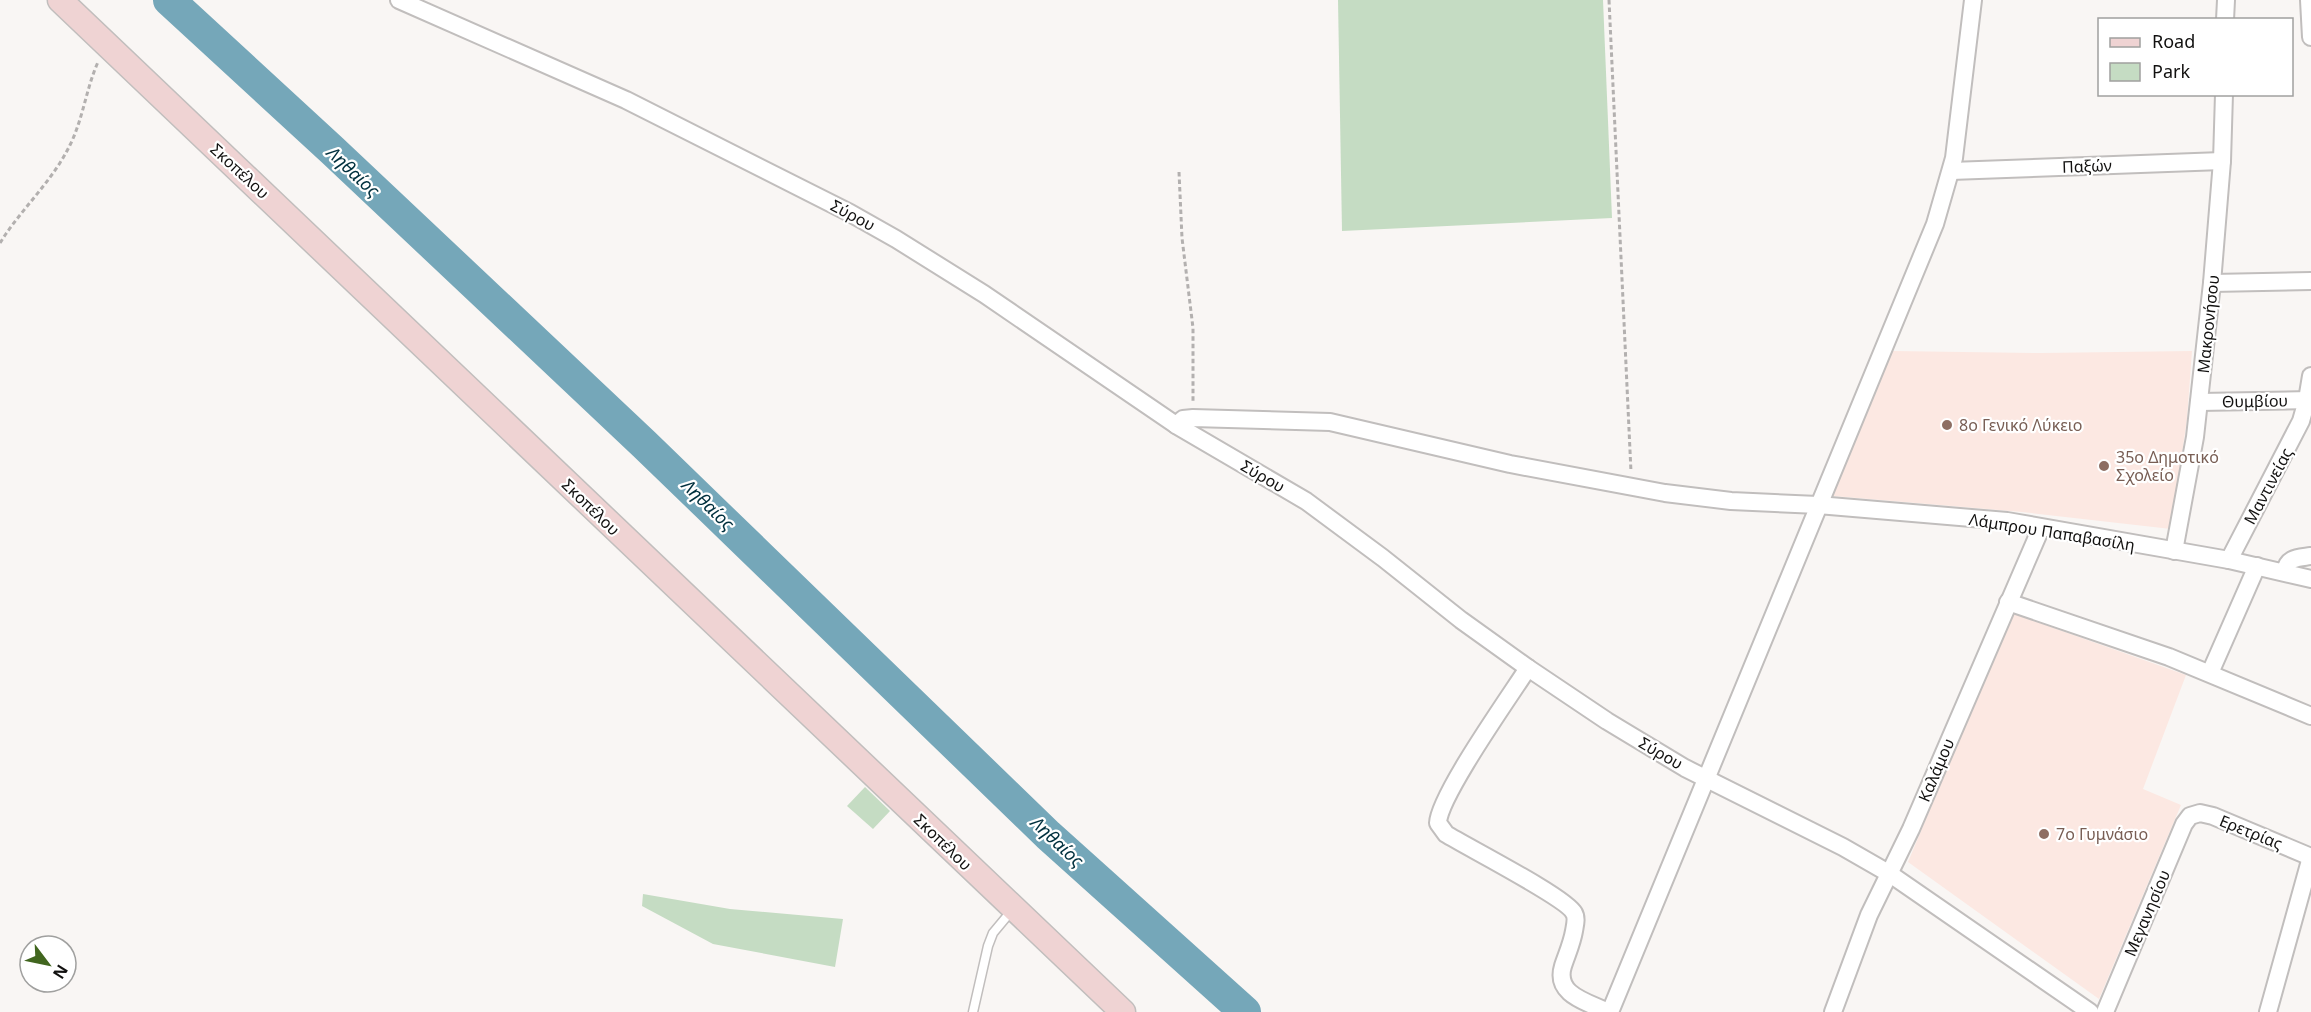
<svg xmlns="http://www.w3.org/2000/svg" width="2311" height="1012" font-family="'Noto Sans',sans-serif">
<style>
.industrial{fill:#fce8e2}
.green{fill:#c5dcc3}
.lines{fill:none;stroke-linecap:round;stroke-linejoin:round}
.river{stroke:#75a7b9;stroke-width:32}
.lane-casing{stroke:#c1bebd;stroke-width:11}
.street-casing{stroke:#c1bebd;stroke-width:20}
.secondary-casing{stroke:#c1bebd;stroke-width:27}
.path{stroke:#b3b0af;stroke-width:3;stroke-dasharray:4.5 3;stroke-linecap:butt}
.lane{stroke:#fff;stroke-width:8}
.street{stroke:#fff;stroke-width:16}
.secondary{stroke:#efd3d3;stroke-width:24}
.education-dot{fill:#8d6e63;stroke:#fff;stroke-width:2}
.labels{text-anchor:middle;stroke-width:4.5;stroke-linejoin:round;paint-order:stroke}
.street-label{font-size:16px;fill:#121110;stroke:#fff}
.education-label{font-size:16px;fill:#785e54;stroke:#fff;text-anchor:start}
.water-label{font-size:18px;font-style:italic;fill:#00303e;stroke:#fff}
</style>
<rect width="100%" height="100%" fill="#f9f6f4"/>
<g class="industrial">
<polygon points="1892,351 2041,353 2192,351 2187,419 2171,529 2022,512 1833,496"/>
<polygon points="2012,613 2186,675 2143,789 2181,805 2099,999 1908,862"/>
</g>
<g class="green">
<polygon points="1338,0 1603,0 1612,218 1342,231"/>
<polygon points="865,787 890,811 873,829 847,806"/>
<polygon points="643,894 730,909 843,919 835,967 713,944 642,906"/>
</g>
<g class="lines">
<polyline class="river" points="169,0 332,150 644,444 1048,835 1245,1012"/>
<g class="lane-casing">
<polyline id="lane" points="973,1012 988,946 993,933 1013,909"/>
</g>
<g class="street-casing">
<g id="street">
<polyline points="399,0 626,100 850,213 896,239 984,294 1176,425 1306,501 1383,558 1461,620 1528,668 1607,721 1685,768 1843,847 1890,874 2090,1012"/>
<polyline points="2309,0 2311,37"/>
<polyline points="2225,20 2226,0"/>
<polyline points="1951,171 2222,161"/>
<polyline points="2212,283 2311,281"/>
<polyline points="2199,402 2311,400"/>
<polyline points="1176,425 1183,419 1193,418 1330,422 1510,464 1665,493 1731,501 1818,505 2007,521 2229,560 2311,579"/>
<polyline points="2174,551 2195,437 2212,283 2222,161 2224,94"/>
<polyline points="2229,560 2301,421 2307,400 2311,376"/>
<path d="M 2285,572 C 2287,557 2298,558 2311,556"/>
<polyline points="2008,602 2169,657 2311,716"/>
<path d="M 1528,668 C 1510,696 1439,796 1438,823 L 1446,834 C 1467,847 1567,898 1574,913 C 1577,918 1575,925 1574,931 C 1572,943 1567,954 1563,966 C 1554,995 1588,1002 1608,1012"/>
<polyline points="2210,673 2257,566"/>
<polyline points="1610,1012 1935,224 1954,158 1973,0"/>
<polyline points="1833,1012 1869,915 1911,829 2041,528"/>
<polyline points="2105,1012 2184,824 2190,816 2200,813 2213,816 2311,857"/>
<polyline points="2268,1012 2311,857"/>
</g>
</g>
<g class="secondary-casing">
<polyline id="secondary" points="60,0 1123,1012"/>
</g>
<g class="path">
<polyline points="1609,0 1631,472"/>
<polyline points="1179,172 1182,238 1193,328 1193,402"/>
<path d="M 0,243 C 21,209 52,182 70,145 C 83,119 86,89 98,62"/>
</g>
<use href="#lane" class="lane"/>
<use href="#street" class="street"/>
<use href="#secondary" class="secondary"/>
</g>
<g class="education-dot">
<circle cx="1947" cy="425" r="6"/>
<circle cx="2104" cy="466" r="6"/>
<circle cx="2044" cy="834" r="6"/>
</g>
<g class="labels">
<g class="street-label">
<text transform="translate(2087 166) rotate(-2)" y="6">Παξών</text>
<text transform="translate(240 171) rotate(43)" y="6">Σκοπέλου</text>
<text transform="translate(853 215) rotate(28)" y="6">Σύρου</text>
<text transform="translate(2208 324) rotate(-84)" y="6">Μακρονήσου</text>
<text transform="translate(2255 401) rotate(-1)" y="6">Θυμβίου</text>
<text transform="translate(1263 476) rotate(30)" y="6">Σύρου</text>
<text transform="translate(2268 486) rotate(-62)" y="6">Μαντινείας</text>
<text transform="translate(591 507) rotate(44)" y="6">Σκοπέλου</text>
<text transform="translate(2052 532) rotate(9)" y="6">Λάμπρου Παπαβασίλη</text>
<text transform="translate(1661 753) rotate(30)" y="6">Σύρου</text>
<text transform="translate(1936 770) rotate(-67)" y="6">Καλάμου</text>
<text transform="translate(2251 832) rotate(22)" y="6">Ερετρίας</text>
<text transform="translate(943 842) rotate(44)" y="6">Σκοπέλου</text>
<text transform="translate(2147 913) rotate(-67)" y="6">Μεγανησίου</text>
</g>
<g class="education-label">
<text x="1959" y="431">8ο Γενικό Λύκειο</text>
<text x="2116" y="463">35ο Δημοτικό<tspan x="2116" dy="18">Σχολείο</tspan></text>
<text x="2056" y="840">7ο Γυμνάσιο</text>
</g>
<g class="water-label">
<text transform="translate(353 172) rotate(43)" y="6">Ληθαίος</text>
<text transform="translate(708 505) rotate(44)" y="6">Ληθαίος</text>
<text transform="translate(1057 842) rotate(43)" y="6">Ληθαίος</text>
</g>
</g>
<rect x="2098" y="18" width="195" height="78" fill="#ffffff" stroke="#a0a09f" stroke-width="1.5"/>
<rect x="2110" y="38" width="30" height="9" fill="#efd3d3" stroke="#a0a09f" stroke-width="1.5"/>
<text x="2152" y="48" font-size="18" fill="#121110">Road</text>
<rect x="2110" y="63" width="30" height="18" fill="#c5dcc3" stroke="#a0a09f" stroke-width="1.5"/>
<text x="2152" y="78" font-size="18" fill="#121110">Park</text>
<g transform="translate(48 964) rotate(122)"><circle r="28" fill="#ffffff" stroke="#a0a09f" stroke-width="1.5"/>
<path d="M0-4.5L10 22L0 15L-10 22Z" fill="#41661f"/>
<text y="-9" font-size="16" font-weight="bold" text-anchor="middle" fill="#121110">N</text>
</g>
</svg>
